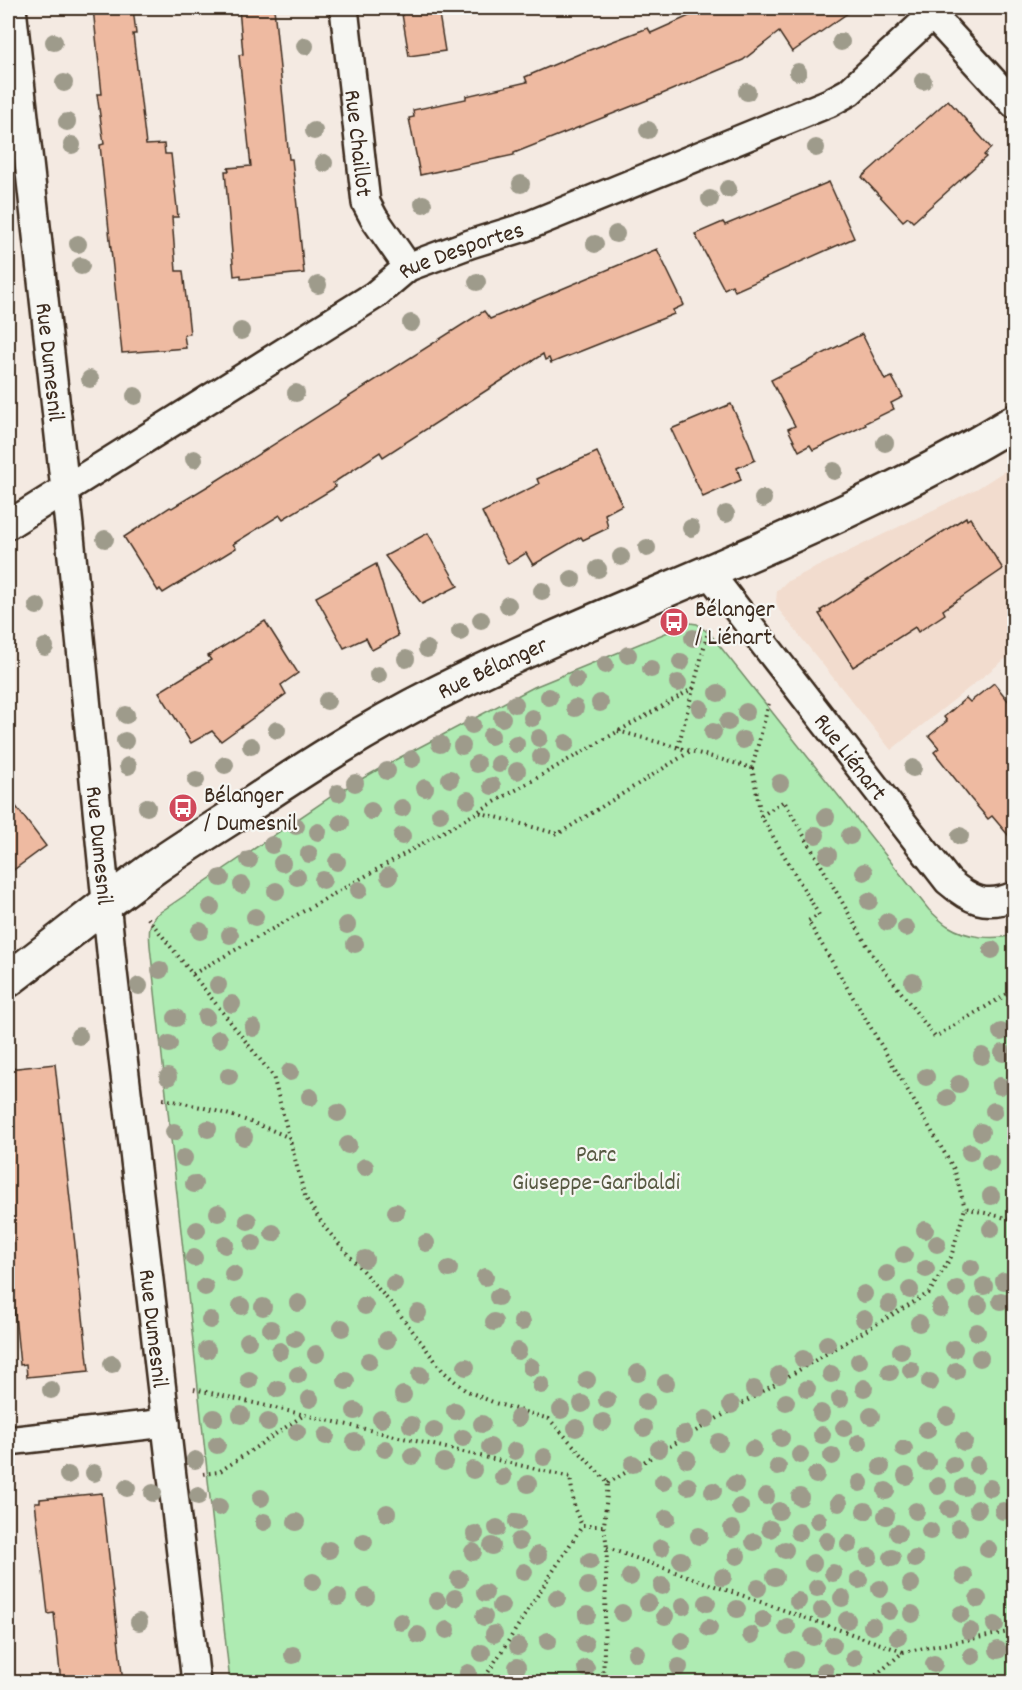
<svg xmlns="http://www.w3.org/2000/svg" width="1022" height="1690" font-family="Dekko,sans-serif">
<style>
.built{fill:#f2dcce}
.green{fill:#aeebb2;stroke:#748a68;stroke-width:1.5}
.building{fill:#eebaa1;stroke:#3b2a1e;stroke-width:1.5}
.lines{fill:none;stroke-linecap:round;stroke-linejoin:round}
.minor-casing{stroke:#3b2a1e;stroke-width:32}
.tertiary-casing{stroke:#3b2a1e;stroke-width:38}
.path{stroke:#3b2a1e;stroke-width:4;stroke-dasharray:1.5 4.5;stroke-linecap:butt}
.minor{stroke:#f6f6f2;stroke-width:27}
.tertiary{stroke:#f6f6f2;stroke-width:33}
.tree{fill:#9e9b8b}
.labels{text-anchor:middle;stroke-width:4.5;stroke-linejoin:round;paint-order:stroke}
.street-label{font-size:24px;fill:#3b2a1e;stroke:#f6f6f2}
.poi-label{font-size:24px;fill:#3b2a1e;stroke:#f6f6f2;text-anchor:start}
.park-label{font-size:24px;fill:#585a43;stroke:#f6f6f2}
</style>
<rect width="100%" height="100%" fill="#f4eae2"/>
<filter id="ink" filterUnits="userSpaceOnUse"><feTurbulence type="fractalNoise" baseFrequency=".0167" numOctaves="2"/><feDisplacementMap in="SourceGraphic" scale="12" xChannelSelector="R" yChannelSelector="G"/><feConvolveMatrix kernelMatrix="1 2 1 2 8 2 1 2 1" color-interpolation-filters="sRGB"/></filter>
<g filter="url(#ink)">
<polygon class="built" points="1014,465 1014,652 891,750 779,610 776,601 777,591 786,582 978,488"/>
<path class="green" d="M 690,623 L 697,624 L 711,635 L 929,910 C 935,915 941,922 948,926 C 967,938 993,940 1014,935 L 1014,1682 L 230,1682 L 150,946 C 149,933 148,925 156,915 L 335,794 L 395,760 L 534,687 Z"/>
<g class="building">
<polygon points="93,8 133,8 136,34 133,34 146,145 164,144 165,154 171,154 178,217 172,217 176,271 183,271 190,334 184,335 186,348 122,353 100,145 104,144 97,94 102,94"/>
<polygon points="239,8 274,8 289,159 292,159 304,273 241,279 241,275 234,276 225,171 229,171 228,168 251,166 239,55 243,54"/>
<polygon points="401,8 438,8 445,51 409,56"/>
<polygon points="707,8 855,8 792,52 779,32 743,60 655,97 514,153 514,155 420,175 409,118 414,117 413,110 466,99 466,96 527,82 525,77 579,54 648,28 651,33"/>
<polygon points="948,100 991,148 984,155 986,157 913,222 908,217 903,221 862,177"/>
<polygon points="829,182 854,238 735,291 732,285 724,289 695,234 723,222 725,225"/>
<polygon points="657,249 684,305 673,310 674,314 551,363 549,358 545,360 543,354 383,457 380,452 333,483 336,487 283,519 280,515 233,544 236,548 163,593 160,589 158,591 124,537 170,507 172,508 213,483 484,311 490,319"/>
<polygon points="862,334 885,380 892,377 903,397 891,403 894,409 865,423 866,425 813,450 810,445 799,451 788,429 795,426 771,380"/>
<polygon points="731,404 749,443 755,460 737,468 741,480 703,497 671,429"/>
<polygon points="597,452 622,505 605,514 608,528 583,540 581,537 533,565 526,553 508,564 482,512 539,484 537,479"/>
<polygon points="966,517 967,520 970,518 1003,569 943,610 945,614 918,632 915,627 853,667 819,614 822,613 821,610"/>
<polygon points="428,533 458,586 422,604 385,556"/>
<polygon points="376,564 398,636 372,650 366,638 344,648 316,597"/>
<polygon points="265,621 298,673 281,685 286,694 221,741 212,731 191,743 159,692 211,660 208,656"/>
<polygon points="994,683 1014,708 1014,842 992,816 988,819 971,799 934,752 939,748 929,736 947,721 944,717 966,698 970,702"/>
<polygon points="8,796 46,846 8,874"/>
<polygon points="55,1064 89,1371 27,1377 26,1364 20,1365 8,1245 13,1244 8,1194 8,1069"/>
<polygon points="102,1493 123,1683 61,1683 54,1613 48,1614 35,1502 40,1502 40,1499"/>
</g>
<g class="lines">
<g class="minor-casing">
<g id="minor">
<path id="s1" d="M 12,8 L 69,526 L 113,972 L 196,1682"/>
<path id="s2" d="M 344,8 L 366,203 L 374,218 L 408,267"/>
<polyline points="926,8 1014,104"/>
<path id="s3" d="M 8,525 L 375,295 L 408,267 L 470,244 L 525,227 L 829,103 L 849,92 L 932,15"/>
<path id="s4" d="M 709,573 L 948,881 C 970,900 986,908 1014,896"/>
<polyline points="8,1441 166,1423"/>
</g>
</g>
<g class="tertiary-casing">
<g id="tertiary">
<path id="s5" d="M 8,980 C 57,943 105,903 155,867 C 182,848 210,831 238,813 C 302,770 367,728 437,693 C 627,598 832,533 1014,422"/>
</g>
</g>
<g class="path">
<polyline points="618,731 752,768 769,703"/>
<polyline points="678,747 709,628"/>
<polyline points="752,768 761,816 819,915 808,921 954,1169 965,1208"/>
<polyline points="479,811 694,688"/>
<polyline points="761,816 784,801 872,954 935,1037 1014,990"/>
<polyline points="148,918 273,1076 305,1197 326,1229 395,1308 443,1371 465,1390 495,1403 549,1419 608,1483 604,1526 607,1548 603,1682"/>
<polyline points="193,974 478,812 558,834 691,751"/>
<path d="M 163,1099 C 211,1108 245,1118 290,1138"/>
<polyline points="194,1389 570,1477 575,1510 582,1526 604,1526"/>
<polyline points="203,1474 219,1472 304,1415"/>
<polyline points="608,1483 929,1293 951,1257 965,1208 1014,1220"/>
<polyline points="607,1548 903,1652 868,1682"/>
<polyline points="903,1652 1014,1631"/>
<polyline points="482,1682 582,1526"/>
</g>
<use href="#minor" class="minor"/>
<use href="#tertiary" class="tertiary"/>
</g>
<g class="tree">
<circle cx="54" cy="42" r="9"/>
<circle cx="841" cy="42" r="9"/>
<circle cx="305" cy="46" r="9"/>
<circle cx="798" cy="72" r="9"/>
<circle cx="923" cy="81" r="9"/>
<circle cx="64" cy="83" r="9"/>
<circle cx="747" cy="92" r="9"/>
<circle cx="67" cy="122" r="9"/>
<circle cx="648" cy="130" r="9"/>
<circle cx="314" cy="131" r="9"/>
<circle cx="72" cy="145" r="9"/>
<circle cx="816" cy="148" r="9"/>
<circle cx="324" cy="163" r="9"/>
<circle cx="521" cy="184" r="9"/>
<circle cx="728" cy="189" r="9"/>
<circle cx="710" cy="199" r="9"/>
<circle cx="423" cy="204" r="9"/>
<circle cx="616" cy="234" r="9"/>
<circle cx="78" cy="244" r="9"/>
<circle cx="595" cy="244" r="9"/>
<circle cx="81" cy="266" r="9"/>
<circle cx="477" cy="282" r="9"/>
<circle cx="318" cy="285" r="9"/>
<circle cx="411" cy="323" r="9"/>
<circle cx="241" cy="331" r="9"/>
<circle cx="90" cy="379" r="9"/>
<circle cx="296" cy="393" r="9"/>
<circle cx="135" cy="396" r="9"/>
<circle cx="885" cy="443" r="9"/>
<circle cx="194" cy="459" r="9"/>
<circle cx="834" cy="471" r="9"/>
<circle cx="763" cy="499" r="9"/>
<circle cx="726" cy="514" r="9"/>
<circle cx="691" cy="528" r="9"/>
<circle cx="105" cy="539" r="9"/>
<circle cx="647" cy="548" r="9"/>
<circle cx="621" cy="557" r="9"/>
<circle cx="598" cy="569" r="9"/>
<circle cx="572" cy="579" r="9"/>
<circle cx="542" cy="591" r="9"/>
<circle cx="508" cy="605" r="9"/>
<circle cx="37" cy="606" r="9"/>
<circle cx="481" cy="620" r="9"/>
<circle cx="460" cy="632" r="9"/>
<circle cx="693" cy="638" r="9"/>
<circle cx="45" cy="647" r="9"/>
<circle cx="427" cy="649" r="9"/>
<circle cx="628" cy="655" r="9"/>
<circle cx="406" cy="659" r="9"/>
<circle cx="681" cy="662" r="9"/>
<circle cx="605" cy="665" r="9"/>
<circle cx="651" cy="669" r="9"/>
<circle cx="378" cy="675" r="9"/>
<circle cx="576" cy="680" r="9"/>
<circle cx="678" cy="683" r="9"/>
<circle cx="718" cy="693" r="9"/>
<circle cx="549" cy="697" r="9"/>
<circle cx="327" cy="701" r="9"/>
<circle cx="600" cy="703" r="9"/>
<circle cx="515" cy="704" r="9"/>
<circle cx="575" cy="708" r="9"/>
<circle cx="700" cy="708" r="9"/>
<circle cx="746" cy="712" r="9"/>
<circle cx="126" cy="715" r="9"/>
<circle cx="502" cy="718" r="9"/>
<circle cx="532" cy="718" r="9"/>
<circle cx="728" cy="722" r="9"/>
<circle cx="472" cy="725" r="9"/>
<circle cx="277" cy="730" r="9"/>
<circle cx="713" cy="732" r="9"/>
<circle cx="491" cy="736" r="9"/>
<circle cx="539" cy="738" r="9"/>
<circle cx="743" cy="740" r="9"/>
<circle cx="125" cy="741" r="9"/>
<circle cx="566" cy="743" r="9"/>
<circle cx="440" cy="744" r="9"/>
<circle cx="516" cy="744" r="9"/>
<circle cx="251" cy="746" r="9"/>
<circle cx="462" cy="746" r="9"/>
<circle cx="541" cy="757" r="9"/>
<circle cx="412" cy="759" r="9"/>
<circle cx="477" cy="764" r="9"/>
<circle cx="499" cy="764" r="9"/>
<circle cx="225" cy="765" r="9"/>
<circle cx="128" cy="766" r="9"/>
<circle cx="913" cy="768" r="9"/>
<circle cx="387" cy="771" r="9"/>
<circle cx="517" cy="771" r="9"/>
<circle cx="450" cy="779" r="9"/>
<circle cx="196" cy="780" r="9"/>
<circle cx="355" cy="783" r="9"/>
<circle cx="780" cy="783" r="9"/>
<circle cx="492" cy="786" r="9"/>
<circle cx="425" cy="788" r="9"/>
<circle cx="338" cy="793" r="9"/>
<circle cx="468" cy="800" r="9"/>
<circle cx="147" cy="807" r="9"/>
<circle cx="402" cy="808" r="9"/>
<circle cx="371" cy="811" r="9"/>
<circle cx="440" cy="814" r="9"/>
<circle cx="826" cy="817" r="9"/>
<circle cx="341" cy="823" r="9"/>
<circle cx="296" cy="826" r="9"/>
<circle cx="318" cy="832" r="9"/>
<circle cx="816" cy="835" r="9"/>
<circle cx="402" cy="836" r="9"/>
<circle cx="850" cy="836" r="9"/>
<circle cx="960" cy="836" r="9"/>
<circle cx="272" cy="845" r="9"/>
<circle cx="309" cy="854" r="9"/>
<circle cx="828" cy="855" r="9"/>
<circle cx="249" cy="860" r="9"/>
<circle cx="337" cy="862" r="9"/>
<circle cx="282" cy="863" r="9"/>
<circle cx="864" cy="872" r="9"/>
<circle cx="389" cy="876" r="9"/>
<circle cx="297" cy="877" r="9"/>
<circle cx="221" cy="878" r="9"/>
<circle cx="323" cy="880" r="9"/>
<circle cx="242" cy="885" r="9"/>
<circle cx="359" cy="890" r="9"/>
<circle cx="276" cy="891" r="9"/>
<circle cx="869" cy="901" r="9"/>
<circle cx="211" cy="907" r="9"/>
<circle cx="255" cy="917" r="9"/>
<circle cx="887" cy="922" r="9"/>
<circle cx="347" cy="925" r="9"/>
<circle cx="906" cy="928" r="9"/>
<circle cx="200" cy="931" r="9"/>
<circle cx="230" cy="935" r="9"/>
<circle cx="355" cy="944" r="9"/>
<circle cx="992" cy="950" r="9"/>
<circle cx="160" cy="970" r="9"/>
<circle cx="913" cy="982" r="9"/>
<circle cx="218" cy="985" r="9"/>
<circle cx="139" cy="986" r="9"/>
<circle cx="232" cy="1004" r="9"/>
<circle cx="206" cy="1017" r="9"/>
<circle cx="176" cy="1018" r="9"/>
<circle cx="253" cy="1028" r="9"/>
<circle cx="1001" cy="1032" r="9"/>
<circle cx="79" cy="1036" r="9"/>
<circle cx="219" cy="1039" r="9"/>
<circle cx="169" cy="1044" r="9"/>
<circle cx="1003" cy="1053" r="9"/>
<circle cx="982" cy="1056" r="9"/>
<circle cx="290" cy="1072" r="9"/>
<circle cx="229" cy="1076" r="9"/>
<circle cx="168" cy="1077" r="9"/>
<circle cx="926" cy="1077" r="9"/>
<circle cx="959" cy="1084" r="9"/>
<circle cx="1000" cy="1086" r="9"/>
<circle cx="310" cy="1097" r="9"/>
<circle cx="947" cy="1098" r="9"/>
<circle cx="994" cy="1111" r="9"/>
<circle cx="338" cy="1113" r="9"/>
<circle cx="208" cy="1129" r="9"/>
<circle cx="174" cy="1132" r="9"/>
<circle cx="981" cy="1132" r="9"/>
<circle cx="244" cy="1137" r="9"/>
<circle cx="348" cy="1145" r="9"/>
<circle cx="970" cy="1152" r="9"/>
<circle cx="184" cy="1158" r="9"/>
<circle cx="990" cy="1163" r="9"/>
<circle cx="365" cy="1167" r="9"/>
<circle cx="194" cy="1184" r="9"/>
<circle cx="991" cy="1196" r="9"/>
<circle cx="396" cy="1212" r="9"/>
<circle cx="218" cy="1213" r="9"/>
<circle cx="248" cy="1221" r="9"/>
<circle cx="991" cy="1229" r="9"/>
<circle cx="197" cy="1230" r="9"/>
<circle cx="925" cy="1230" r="9"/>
<circle cx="273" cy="1233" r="9"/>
<circle cx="253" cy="1243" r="9"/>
<circle cx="426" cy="1243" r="9"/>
<circle cx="937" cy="1244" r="9"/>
<circle cx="225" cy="1245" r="9"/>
<circle cx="904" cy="1255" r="9"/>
<circle cx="194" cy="1258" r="9"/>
<circle cx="365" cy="1259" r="9"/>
<circle cx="971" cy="1268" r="9"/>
<circle cx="449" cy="1269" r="9"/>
<circle cx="926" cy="1269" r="9"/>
<circle cx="233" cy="1274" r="9"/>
<circle cx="887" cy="1274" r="9"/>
<circle cx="485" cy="1277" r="9"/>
<circle cx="1004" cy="1281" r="9"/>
<circle cx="394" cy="1284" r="9"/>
<circle cx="984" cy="1286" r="9"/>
<circle cx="205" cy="1287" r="9"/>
<circle cx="957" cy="1289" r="9"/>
<circle cx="910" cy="1290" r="9"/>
<circle cx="864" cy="1294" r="9"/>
<circle cx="498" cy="1297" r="9"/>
<circle cx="1001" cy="1301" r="9"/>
<circle cx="298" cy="1303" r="9"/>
<circle cx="889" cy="1304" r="9"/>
<circle cx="979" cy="1305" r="9"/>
<circle cx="241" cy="1306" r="9"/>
<circle cx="365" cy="1306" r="9"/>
<circle cx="263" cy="1307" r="9"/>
<circle cx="940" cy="1308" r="9"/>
<circle cx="418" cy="1313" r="9"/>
<circle cx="864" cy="1319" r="9"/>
<circle cx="210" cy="1320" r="9"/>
<circle cx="494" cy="1322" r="9"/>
<circle cx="522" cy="1322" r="9"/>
<circle cx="919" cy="1323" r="9"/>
<circle cx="342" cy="1328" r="9"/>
<circle cx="271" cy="1329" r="9"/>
<circle cx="977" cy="1332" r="9"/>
<circle cx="295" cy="1339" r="9"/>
<circle cx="387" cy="1340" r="9"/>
<circle cx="248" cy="1341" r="9"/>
<circle cx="827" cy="1344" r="9"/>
<circle cx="954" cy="1349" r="9"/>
<circle cx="207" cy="1350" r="9"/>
<circle cx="280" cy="1351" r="9"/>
<circle cx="518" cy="1351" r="9"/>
<circle cx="901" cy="1351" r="9"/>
<circle cx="316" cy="1354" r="9"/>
<circle cx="980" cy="1358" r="9"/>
<circle cx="803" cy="1359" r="9"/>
<circle cx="369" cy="1361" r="9"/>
<circle cx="859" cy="1361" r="9"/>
<circle cx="112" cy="1364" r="9"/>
<circle cx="466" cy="1367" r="9"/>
<circle cx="531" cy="1367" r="9"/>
<circle cx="911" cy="1370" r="9"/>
<circle cx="956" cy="1371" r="9"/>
<circle cx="890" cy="1372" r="9"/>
<circle cx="638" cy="1373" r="9"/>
<circle cx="831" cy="1374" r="9"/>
<circle cx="298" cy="1375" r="9"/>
<circle cx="420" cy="1375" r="9"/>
<circle cx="779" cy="1375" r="9"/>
<circle cx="249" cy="1380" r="9"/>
<circle cx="587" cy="1380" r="9"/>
<circle cx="346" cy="1381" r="9"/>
<circle cx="930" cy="1382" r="9"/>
<circle cx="666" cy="1383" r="9"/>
<circle cx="541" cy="1385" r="9"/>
<circle cx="864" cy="1388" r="9"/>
<circle cx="278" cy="1389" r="9"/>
<circle cx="754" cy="1389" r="9"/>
<circle cx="807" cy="1389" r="9"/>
<circle cx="51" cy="1390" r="9"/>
<circle cx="403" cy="1395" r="9"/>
<circle cx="310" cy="1399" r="9"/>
<circle cx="840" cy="1399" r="9"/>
<circle cx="607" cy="1400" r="9"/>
<circle cx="646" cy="1402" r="9"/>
<circle cx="786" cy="1402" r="9"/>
<circle cx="582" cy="1404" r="9"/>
<circle cx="731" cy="1405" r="9"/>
<circle cx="561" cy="1410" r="9"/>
<circle cx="355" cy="1411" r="9"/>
<circle cx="455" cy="1411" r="9"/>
<circle cx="821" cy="1413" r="9"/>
<circle cx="241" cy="1415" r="9"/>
<circle cx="871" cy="1416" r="9"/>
<circle cx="947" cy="1416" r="9"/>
<circle cx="214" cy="1418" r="9"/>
<circle cx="518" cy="1418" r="9"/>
<circle cx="381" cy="1419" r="9"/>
<circle cx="706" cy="1419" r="9"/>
<circle cx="268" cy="1422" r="9"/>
<circle cx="603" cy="1422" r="9"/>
<circle cx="482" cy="1424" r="9"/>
<circle cx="411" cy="1425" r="9"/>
<circle cx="576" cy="1428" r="9"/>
<circle cx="644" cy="1428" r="9"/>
<circle cx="844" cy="1428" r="9"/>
<circle cx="434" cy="1430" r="9"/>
<circle cx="927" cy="1430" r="9"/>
<circle cx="297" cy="1432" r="9"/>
<circle cx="684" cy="1434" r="9"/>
<circle cx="822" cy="1435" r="9"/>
<circle cx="326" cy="1436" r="9"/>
<circle cx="463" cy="1438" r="9"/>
<circle cx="781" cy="1438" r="9"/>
<circle cx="355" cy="1442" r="9"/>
<circle cx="719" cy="1442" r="9"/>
<circle cx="964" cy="1442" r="9"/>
<circle cx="859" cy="1443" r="9"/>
<circle cx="217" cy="1445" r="9"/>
<circle cx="490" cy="1447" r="9"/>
<circle cx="385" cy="1449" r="9"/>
<circle cx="659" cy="1449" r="9"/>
<circle cx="753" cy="1449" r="9"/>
<circle cx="904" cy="1449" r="9"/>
<circle cx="515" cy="1451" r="9"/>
<circle cx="800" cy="1455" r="9"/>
<circle cx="412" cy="1456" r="9"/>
<circle cx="832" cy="1456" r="9"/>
<circle cx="544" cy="1457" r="9"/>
<circle cx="687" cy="1459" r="9"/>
<circle cx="195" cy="1460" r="9"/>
<circle cx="444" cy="1462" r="9"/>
<circle cx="927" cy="1462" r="9"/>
<circle cx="633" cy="1464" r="9"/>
<circle cx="953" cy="1465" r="9"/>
<circle cx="977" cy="1465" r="9"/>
<circle cx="778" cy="1467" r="9"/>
<circle cx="881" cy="1467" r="9"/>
<circle cx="473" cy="1470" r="9"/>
<circle cx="94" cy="1473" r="9"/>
<circle cx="68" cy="1475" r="9"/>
<circle cx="816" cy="1475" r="9"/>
<circle cx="906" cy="1476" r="9"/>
<circle cx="503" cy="1477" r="9"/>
<circle cx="663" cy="1482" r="9"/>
<circle cx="860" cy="1483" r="9"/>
<circle cx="528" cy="1484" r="9"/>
<circle cx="735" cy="1484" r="9"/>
<circle cx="688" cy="1486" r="9"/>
<circle cx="938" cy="1486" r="9"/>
<circle cx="964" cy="1487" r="9"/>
<circle cx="127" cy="1488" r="9"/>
<circle cx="990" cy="1488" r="9"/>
<circle cx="713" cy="1491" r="9"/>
<circle cx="886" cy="1491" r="9"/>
<circle cx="153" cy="1493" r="9"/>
<circle cx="198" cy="1496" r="9"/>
<circle cx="766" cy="1496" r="9"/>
<circle cx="800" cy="1497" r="9"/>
<circle cx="261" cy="1498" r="9"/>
<circle cx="839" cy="1503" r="9"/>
<circle cx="219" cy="1507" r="9"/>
<circle cx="740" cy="1507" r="9"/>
<circle cx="949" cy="1509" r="9"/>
<circle cx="978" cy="1509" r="9"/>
<circle cx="779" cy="1511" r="9"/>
<circle cx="865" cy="1511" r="9"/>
<circle cx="916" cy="1511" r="9"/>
<circle cx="1003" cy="1511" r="9"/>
<circle cx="387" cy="1513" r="9"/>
<circle cx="886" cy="1516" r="9"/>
<circle cx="667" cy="1518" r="9"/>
<circle cx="818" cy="1520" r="9"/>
<circle cx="264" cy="1522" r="9"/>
<circle cx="296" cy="1522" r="9"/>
<circle cx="517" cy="1522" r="9"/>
<circle cx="497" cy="1528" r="9"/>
<circle cx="959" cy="1528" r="9"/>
<circle cx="732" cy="1529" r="9"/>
<circle cx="770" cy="1529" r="9"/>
<circle cx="930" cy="1531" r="9"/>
<circle cx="799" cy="1532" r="9"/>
<circle cx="898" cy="1533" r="9"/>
<circle cx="475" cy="1534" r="9"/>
<circle cx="699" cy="1536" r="9"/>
<circle cx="519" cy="1541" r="9"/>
<circle cx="827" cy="1541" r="9"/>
<circle cx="364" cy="1542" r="9"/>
<circle cx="754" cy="1542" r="9"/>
<circle cx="849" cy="1544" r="9"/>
<circle cx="492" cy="1546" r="9"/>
<circle cx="661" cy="1548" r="9"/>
<circle cx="988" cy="1549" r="9"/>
<circle cx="329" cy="1550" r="9"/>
<circle cx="785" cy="1550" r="9"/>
<circle cx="473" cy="1552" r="9"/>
<circle cx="538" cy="1555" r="9"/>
<circle cx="737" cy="1556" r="9"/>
<circle cx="869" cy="1557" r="9"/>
<circle cx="892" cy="1558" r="9"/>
<circle cx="915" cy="1559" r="9"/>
<circle cx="681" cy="1560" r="9"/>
<circle cx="590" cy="1561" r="9"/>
<circle cx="813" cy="1563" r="9"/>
<circle cx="524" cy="1572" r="9"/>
<circle cx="833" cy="1573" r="9"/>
<circle cx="964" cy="1576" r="9"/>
<circle cx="630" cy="1577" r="9"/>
<circle cx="723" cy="1577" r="9"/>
<circle cx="775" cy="1577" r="9"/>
<circle cx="459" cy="1579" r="9"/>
<circle cx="859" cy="1580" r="9"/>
<circle cx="313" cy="1582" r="9"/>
<circle cx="911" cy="1584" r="9"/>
<circle cx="588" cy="1586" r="9"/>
<circle cx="662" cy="1586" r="9"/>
<circle cx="758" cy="1588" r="9"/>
<circle cx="817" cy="1588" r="9"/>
<circle cx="880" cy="1589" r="9"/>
<circle cx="485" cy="1593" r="9"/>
<circle cx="338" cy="1597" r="9"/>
<circle cx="366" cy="1597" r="9"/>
<circle cx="455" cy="1598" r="9"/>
<circle cx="557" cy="1598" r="9"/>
<circle cx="842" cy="1598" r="9"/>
<circle cx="978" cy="1599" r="9"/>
<circle cx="437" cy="1601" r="9"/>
<circle cx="798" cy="1601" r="9"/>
<circle cx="648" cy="1603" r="9"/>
<circle cx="707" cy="1603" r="9"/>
<circle cx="501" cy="1606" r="9"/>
<circle cx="683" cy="1606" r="9"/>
<circle cx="737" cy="1609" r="9"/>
<circle cx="822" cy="1610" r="9"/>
<circle cx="889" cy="1611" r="9"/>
<circle cx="622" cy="1613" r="9"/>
<circle cx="912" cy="1614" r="9"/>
<circle cx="961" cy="1614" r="9"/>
<circle cx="587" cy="1615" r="9"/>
<circle cx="665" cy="1616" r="9"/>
<circle cx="484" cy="1617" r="9"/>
<circle cx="763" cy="1620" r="9"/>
<circle cx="847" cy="1620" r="9"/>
<circle cx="139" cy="1622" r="9"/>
<circle cx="401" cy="1622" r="9"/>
<circle cx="995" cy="1625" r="9"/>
<circle cx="872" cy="1626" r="9"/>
<circle cx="787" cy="1627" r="9"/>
<circle cx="709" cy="1628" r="9"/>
<circle cx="447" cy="1630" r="9"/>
<circle cx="970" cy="1631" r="9"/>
<circle cx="494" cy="1634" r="9"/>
<circle cx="418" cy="1635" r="9"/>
<circle cx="751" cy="1635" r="9"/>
<circle cx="813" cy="1637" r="9"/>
<circle cx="898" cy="1637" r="9"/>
<circle cx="548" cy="1641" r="9"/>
<circle cx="682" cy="1641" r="9"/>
<circle cx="585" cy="1644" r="9"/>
<circle cx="833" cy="1645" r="9"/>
<circle cx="518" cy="1646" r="9"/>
<circle cx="998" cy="1650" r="9"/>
<circle cx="482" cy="1653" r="9"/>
<circle cx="636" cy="1653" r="9"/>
<circle cx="293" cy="1655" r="9"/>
<circle cx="972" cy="1656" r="9"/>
<circle cx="854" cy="1658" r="9"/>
<circle cx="794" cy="1660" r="9"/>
<circle cx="934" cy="1664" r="9"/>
<circle cx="517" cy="1667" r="9"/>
<circle cx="679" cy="1667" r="9"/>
<circle cx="586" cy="1668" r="9"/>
<circle cx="825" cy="1671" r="9"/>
<circle cx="468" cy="1673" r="9"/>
</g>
</g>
<defs>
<g id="bus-disc" transform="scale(1.5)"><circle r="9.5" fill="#d1495b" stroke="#f6f6f2"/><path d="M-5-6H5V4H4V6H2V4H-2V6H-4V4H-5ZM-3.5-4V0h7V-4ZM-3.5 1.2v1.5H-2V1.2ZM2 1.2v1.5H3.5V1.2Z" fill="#fff"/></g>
</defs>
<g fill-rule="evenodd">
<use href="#bus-disc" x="674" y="622"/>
<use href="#bus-disc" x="183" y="808"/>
</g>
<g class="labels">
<g class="street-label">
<text dy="8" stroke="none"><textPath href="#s2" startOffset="136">Rue Chaillot</textPath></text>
<text dy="8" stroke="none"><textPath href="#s3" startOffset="532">Rue Desportes</textPath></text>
<text dy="8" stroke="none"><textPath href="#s1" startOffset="356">Rue Dumesnil</textPath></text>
<text dy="8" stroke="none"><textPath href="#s5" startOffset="578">Rue Bélanger</textPath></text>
<text dy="8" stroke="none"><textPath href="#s4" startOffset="232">Rue Liénart</textPath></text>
<text dy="8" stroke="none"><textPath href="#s1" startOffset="842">Rue Dumesnil</textPath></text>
<text dy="8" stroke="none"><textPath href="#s1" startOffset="1328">Rue Dumesnil</textPath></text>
</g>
<g class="poi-label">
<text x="695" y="616">Bélanger<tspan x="695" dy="28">/ Liénart</tspan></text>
<text x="204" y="802">Bélanger<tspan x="204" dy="28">/ Dumesnil</tspan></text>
</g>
<g class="park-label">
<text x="596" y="1161">Parc<tspan x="596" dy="28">Giuseppe-Garibaldi</tspan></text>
</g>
</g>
<rect width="1022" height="1690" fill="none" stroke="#f6f6f2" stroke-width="30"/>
<rect x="15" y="15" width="992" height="1660" fill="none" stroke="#3b2a1e" stroke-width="2" filter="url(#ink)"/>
</svg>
